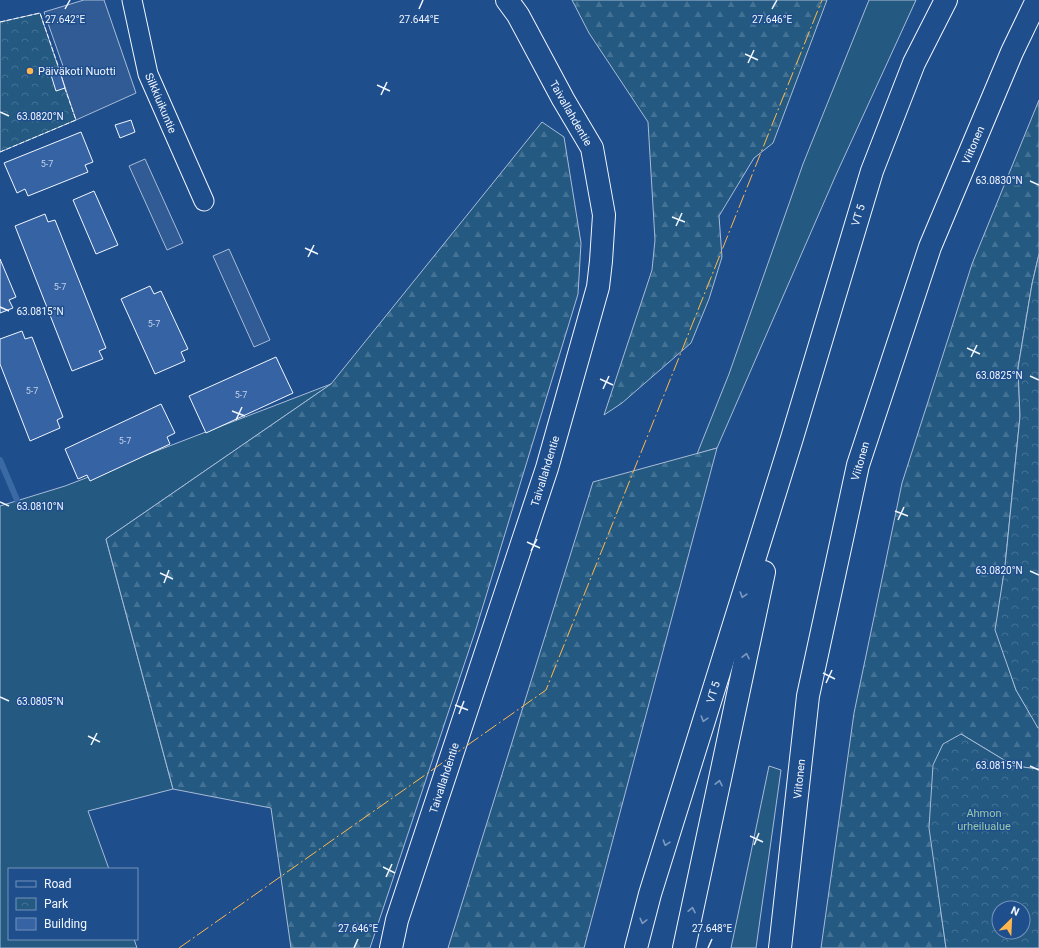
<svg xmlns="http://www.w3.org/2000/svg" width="1039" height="948" font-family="Roboto,sans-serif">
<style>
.grass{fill:#245a82;stroke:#a8bbd7}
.forest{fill:url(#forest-firs);stroke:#a8bbd7}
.park{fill:url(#park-crowns);stroke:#a8bbd7;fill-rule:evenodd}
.parking{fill:#305b95;stroke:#a8bbd7}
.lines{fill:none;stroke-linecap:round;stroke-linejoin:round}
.stream{stroke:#3b69a3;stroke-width:6}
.building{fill:#3563a3;stroke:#f2f6ff}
.street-casing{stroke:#f2f6ff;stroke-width:21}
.secondary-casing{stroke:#f2f6ff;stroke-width:24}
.highway-casing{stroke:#f2f6ff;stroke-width:24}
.street{stroke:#1f4e8c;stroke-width:19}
.secondary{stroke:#1f4e8c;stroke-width:22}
.highway{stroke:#1f4e8c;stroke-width:22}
.fence{stroke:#f2f6ff;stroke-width:1;stroke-dasharray:5 2;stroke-linecap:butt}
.power{stroke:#ffb74d;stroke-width:1;stroke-dasharray:14 3 2 3;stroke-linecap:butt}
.oneway{stroke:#7e9ac0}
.ticks{fill:none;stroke:#f2f6ff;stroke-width:1.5}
.poi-dot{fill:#ffb74d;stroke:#1f4e8c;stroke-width:1.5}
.labels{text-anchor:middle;stroke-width:3;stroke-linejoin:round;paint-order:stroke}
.number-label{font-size:9px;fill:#c3d1e8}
.poi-label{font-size:11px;fill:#f2f6ff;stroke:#1f4e8c;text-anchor:start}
.street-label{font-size:11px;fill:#f2f6ff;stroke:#1f4e8c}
.park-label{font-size:11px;fill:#97c8a6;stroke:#1f4e8c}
.ticks-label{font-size:10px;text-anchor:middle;fill:#f2f6ff;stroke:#1f4e8c;stroke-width:3;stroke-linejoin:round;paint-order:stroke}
</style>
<defs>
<pattern id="forest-firs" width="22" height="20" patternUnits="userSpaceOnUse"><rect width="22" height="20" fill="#245a82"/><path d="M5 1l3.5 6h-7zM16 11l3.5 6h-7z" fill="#447295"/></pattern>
<pattern id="park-crowns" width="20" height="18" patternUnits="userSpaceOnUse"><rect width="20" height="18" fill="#245a82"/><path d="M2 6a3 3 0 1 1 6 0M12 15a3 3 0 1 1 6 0" fill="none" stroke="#447295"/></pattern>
</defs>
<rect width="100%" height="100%" fill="#1f4e8c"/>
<g class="grass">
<polygon points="869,0 916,0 835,177 717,448 697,454 729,374 803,164"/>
<polygon points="331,384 106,539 173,789 88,811 109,869 9,869 9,939 134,939 137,948 0,948 0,506 65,486"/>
<polygon points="769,766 781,770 756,948 731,948"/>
</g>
<g class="forest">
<polygon points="572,0 827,0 773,143 754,158 719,216 722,257 709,299 691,343 622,403 604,415 652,270 655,240 648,122 589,33"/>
<polygon points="1039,100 1039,254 1032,284 1018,368 1020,416 1005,566 996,630 1016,690 1038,727 1039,728 1039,769 1014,766 961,734 941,912 946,948 821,948 854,713 902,483 972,264"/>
<polygon points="542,122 564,137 581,243 578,294 476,629 370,948 291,948 271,808 173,789 106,539 331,384"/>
<polygon points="717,448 584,948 448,948 593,482"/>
</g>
<g class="park">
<polygon points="40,13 76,120 0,152 0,22"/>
<polygon points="1039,254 1039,728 1038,728 1016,690 995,630 1005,566 1020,416 1018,368 1032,284"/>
<path d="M 961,734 L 1014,766 L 1039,769 L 1039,948 L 946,948 L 929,828 L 933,765 L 943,744 ZM 999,908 L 1023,908 L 1023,932 L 999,932 Z"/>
</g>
<g class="parking">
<polygon points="84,0 104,0 136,93 76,120 59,69 63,66 44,12"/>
<polygon points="145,159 183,243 167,250 129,166"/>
<polygon points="229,249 270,340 254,347 213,256"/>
</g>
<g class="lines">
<polyline class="stream" points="0,460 17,500"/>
</g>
<g class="building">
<polygon points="60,72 65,88 56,91 51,75"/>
<polygon points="131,120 135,132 120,138 115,125"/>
<polygon points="81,132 93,162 85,165 88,172 28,196 25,189 17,193 4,163"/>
<polygon points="94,191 118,245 96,254 73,200"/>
<polygon points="45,214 48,222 55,220 106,348 99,351 103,359 72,371 15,226"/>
<polygon points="0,259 16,297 9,300 13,308 0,313"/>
<polygon points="150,286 154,294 161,291 188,349 181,352 185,361 155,374 121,299"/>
<polygon points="22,331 25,339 32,337 63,417 57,420 60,428 30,441 0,364 0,339"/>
<polygon points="276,357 293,393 206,433 189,396"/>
<polygon points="161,404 175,433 167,437 170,444 90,481 87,475 78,479 65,449"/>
</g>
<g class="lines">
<g class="street-casing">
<polyline id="street" points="132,0 148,74 204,201"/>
</g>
<g class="secondary-casing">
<g id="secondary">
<polyline points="391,948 397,920 547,468 598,287 601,261 604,215 592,148 563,99 518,15 507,0"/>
<polyline points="780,948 808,696 858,465 930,247 1012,52 1037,0"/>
</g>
</g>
<g class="highway-casing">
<g id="highway">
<polyline points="636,948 650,894 792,438 872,171 914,63 946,0"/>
<polyline points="684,948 764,572"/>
</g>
</g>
<use href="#street" class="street"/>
<use href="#secondary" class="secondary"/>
<use href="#highway" class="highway"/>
<g class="fence">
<polyline points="0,22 40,13 61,74"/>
<polyline points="0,152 76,120 64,86"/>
</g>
<polyline class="power" points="179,948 546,690 822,0"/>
</g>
<defs><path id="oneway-chevron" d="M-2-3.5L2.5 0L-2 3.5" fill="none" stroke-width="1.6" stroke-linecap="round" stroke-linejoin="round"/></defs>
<g class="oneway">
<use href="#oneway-chevron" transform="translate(743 595) rotate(107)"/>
<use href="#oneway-chevron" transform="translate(746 656) rotate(-78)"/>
<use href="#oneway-chevron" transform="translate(704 719) rotate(107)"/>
<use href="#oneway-chevron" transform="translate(719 783) rotate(-78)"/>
<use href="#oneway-chevron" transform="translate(666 843) rotate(107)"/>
<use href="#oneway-chevron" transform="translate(692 910) rotate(-78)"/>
<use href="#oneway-chevron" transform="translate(643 921) rotate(104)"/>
</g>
<path class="ticks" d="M 65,9 L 70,0M 419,9 L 423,0M 772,9 L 777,0M 745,54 L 758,60M 748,63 L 754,50M 377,85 L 390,91M 381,95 L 387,82M 0,112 L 9,116M 1030,181 L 1039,185M 672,217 L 685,222M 676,226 L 682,213M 305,248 L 318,254M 308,257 L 314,245M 0,307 L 9,311M 967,348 L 980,354M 971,357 L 977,345M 1030,376 L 1039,380M 600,379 L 613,385M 603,389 L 609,376M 232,411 L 245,416M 236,420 L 242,407M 0,502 L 9,506M 895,511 L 908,516M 898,520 L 904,507M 527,542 L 540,548M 531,551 L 537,539M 1030,571 L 1039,575M 160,573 L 173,579M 164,583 L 169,570M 823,673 L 835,679M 826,683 L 832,670M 0,697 L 9,701M 455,705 L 468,710M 459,714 L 464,701M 88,736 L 100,742M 91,745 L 97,733M 1030,766 L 1039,770M 750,836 L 763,842M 754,845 L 759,833M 383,867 L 395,873M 386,877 L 392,864M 354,948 L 358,939M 708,948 L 712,939"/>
<circle class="poi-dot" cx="30" cy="71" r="4"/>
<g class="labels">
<g class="number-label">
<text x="47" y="167">5-7</text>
<text x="60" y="290">5-7</text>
<text x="154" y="327">5-7</text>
<text x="32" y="394">5-7</text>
<text x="241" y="398">5-7</text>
<text x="125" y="444">5-7</text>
</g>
<g class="poi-label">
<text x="38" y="75">Päiväkoti Nuotti</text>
</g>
<g class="street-label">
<text transform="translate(161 103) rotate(67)" y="4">Silkkiuikuntie</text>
<text transform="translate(571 113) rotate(60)" y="4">Taivallahdentie</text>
<text transform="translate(973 145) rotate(-67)" y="4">Viitonen</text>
<text transform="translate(858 215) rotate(-73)" y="4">VT 5</text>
<text transform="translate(860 461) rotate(-74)" y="4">Viitonen</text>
<text transform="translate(545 471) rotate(-73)" y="4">Taivallahdentie</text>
<text transform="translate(713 692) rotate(-73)" y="4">VT 5</text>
<text transform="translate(444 778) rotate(-72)" y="4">Taivallahdentie</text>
<text transform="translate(799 779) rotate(-84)" y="4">Viitonen</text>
</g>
<g class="park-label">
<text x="984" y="817">Ahmon<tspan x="984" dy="13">urheilualue</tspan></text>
</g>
</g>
<g class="ticks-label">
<text x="65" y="23">27.642°E</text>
<text x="419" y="23">27.644°E</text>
<text x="772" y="23">27.646°E</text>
<text x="40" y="120">63.0820°N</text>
<text x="999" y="184">63.0830°N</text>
<text x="40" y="315">63.0815°N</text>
<text x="999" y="379">63.0825°N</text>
<text x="40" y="510">63.0810°N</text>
<text x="999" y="574">63.0820°N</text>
<text x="40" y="705">63.0805°N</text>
<text x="999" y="769">63.0815°N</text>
<text x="358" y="932">27.646°E</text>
<text x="712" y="932">27.648°E</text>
</g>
<rect x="8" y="868" width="130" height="72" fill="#1f4e8c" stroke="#7391ba"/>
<rect x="16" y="881" width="20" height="6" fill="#1f4e8c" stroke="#7391ba"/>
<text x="44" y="888" font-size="12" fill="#f2f6ff">Road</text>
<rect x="16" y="898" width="20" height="12" fill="url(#park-crowns)" stroke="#7391ba"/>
<text x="44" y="908" font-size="12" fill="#f2f6ff">Park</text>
<rect x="16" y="918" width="20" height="12" fill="#3563a3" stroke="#7391ba"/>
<text x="44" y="928" font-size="12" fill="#f2f6ff">Building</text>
<g transform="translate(1011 920) rotate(24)"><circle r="19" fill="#1f4e8c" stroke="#7391ba"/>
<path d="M0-3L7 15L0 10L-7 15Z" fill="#ffb74d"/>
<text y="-6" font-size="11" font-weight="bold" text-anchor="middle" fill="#f2f6ff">N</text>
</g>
</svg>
